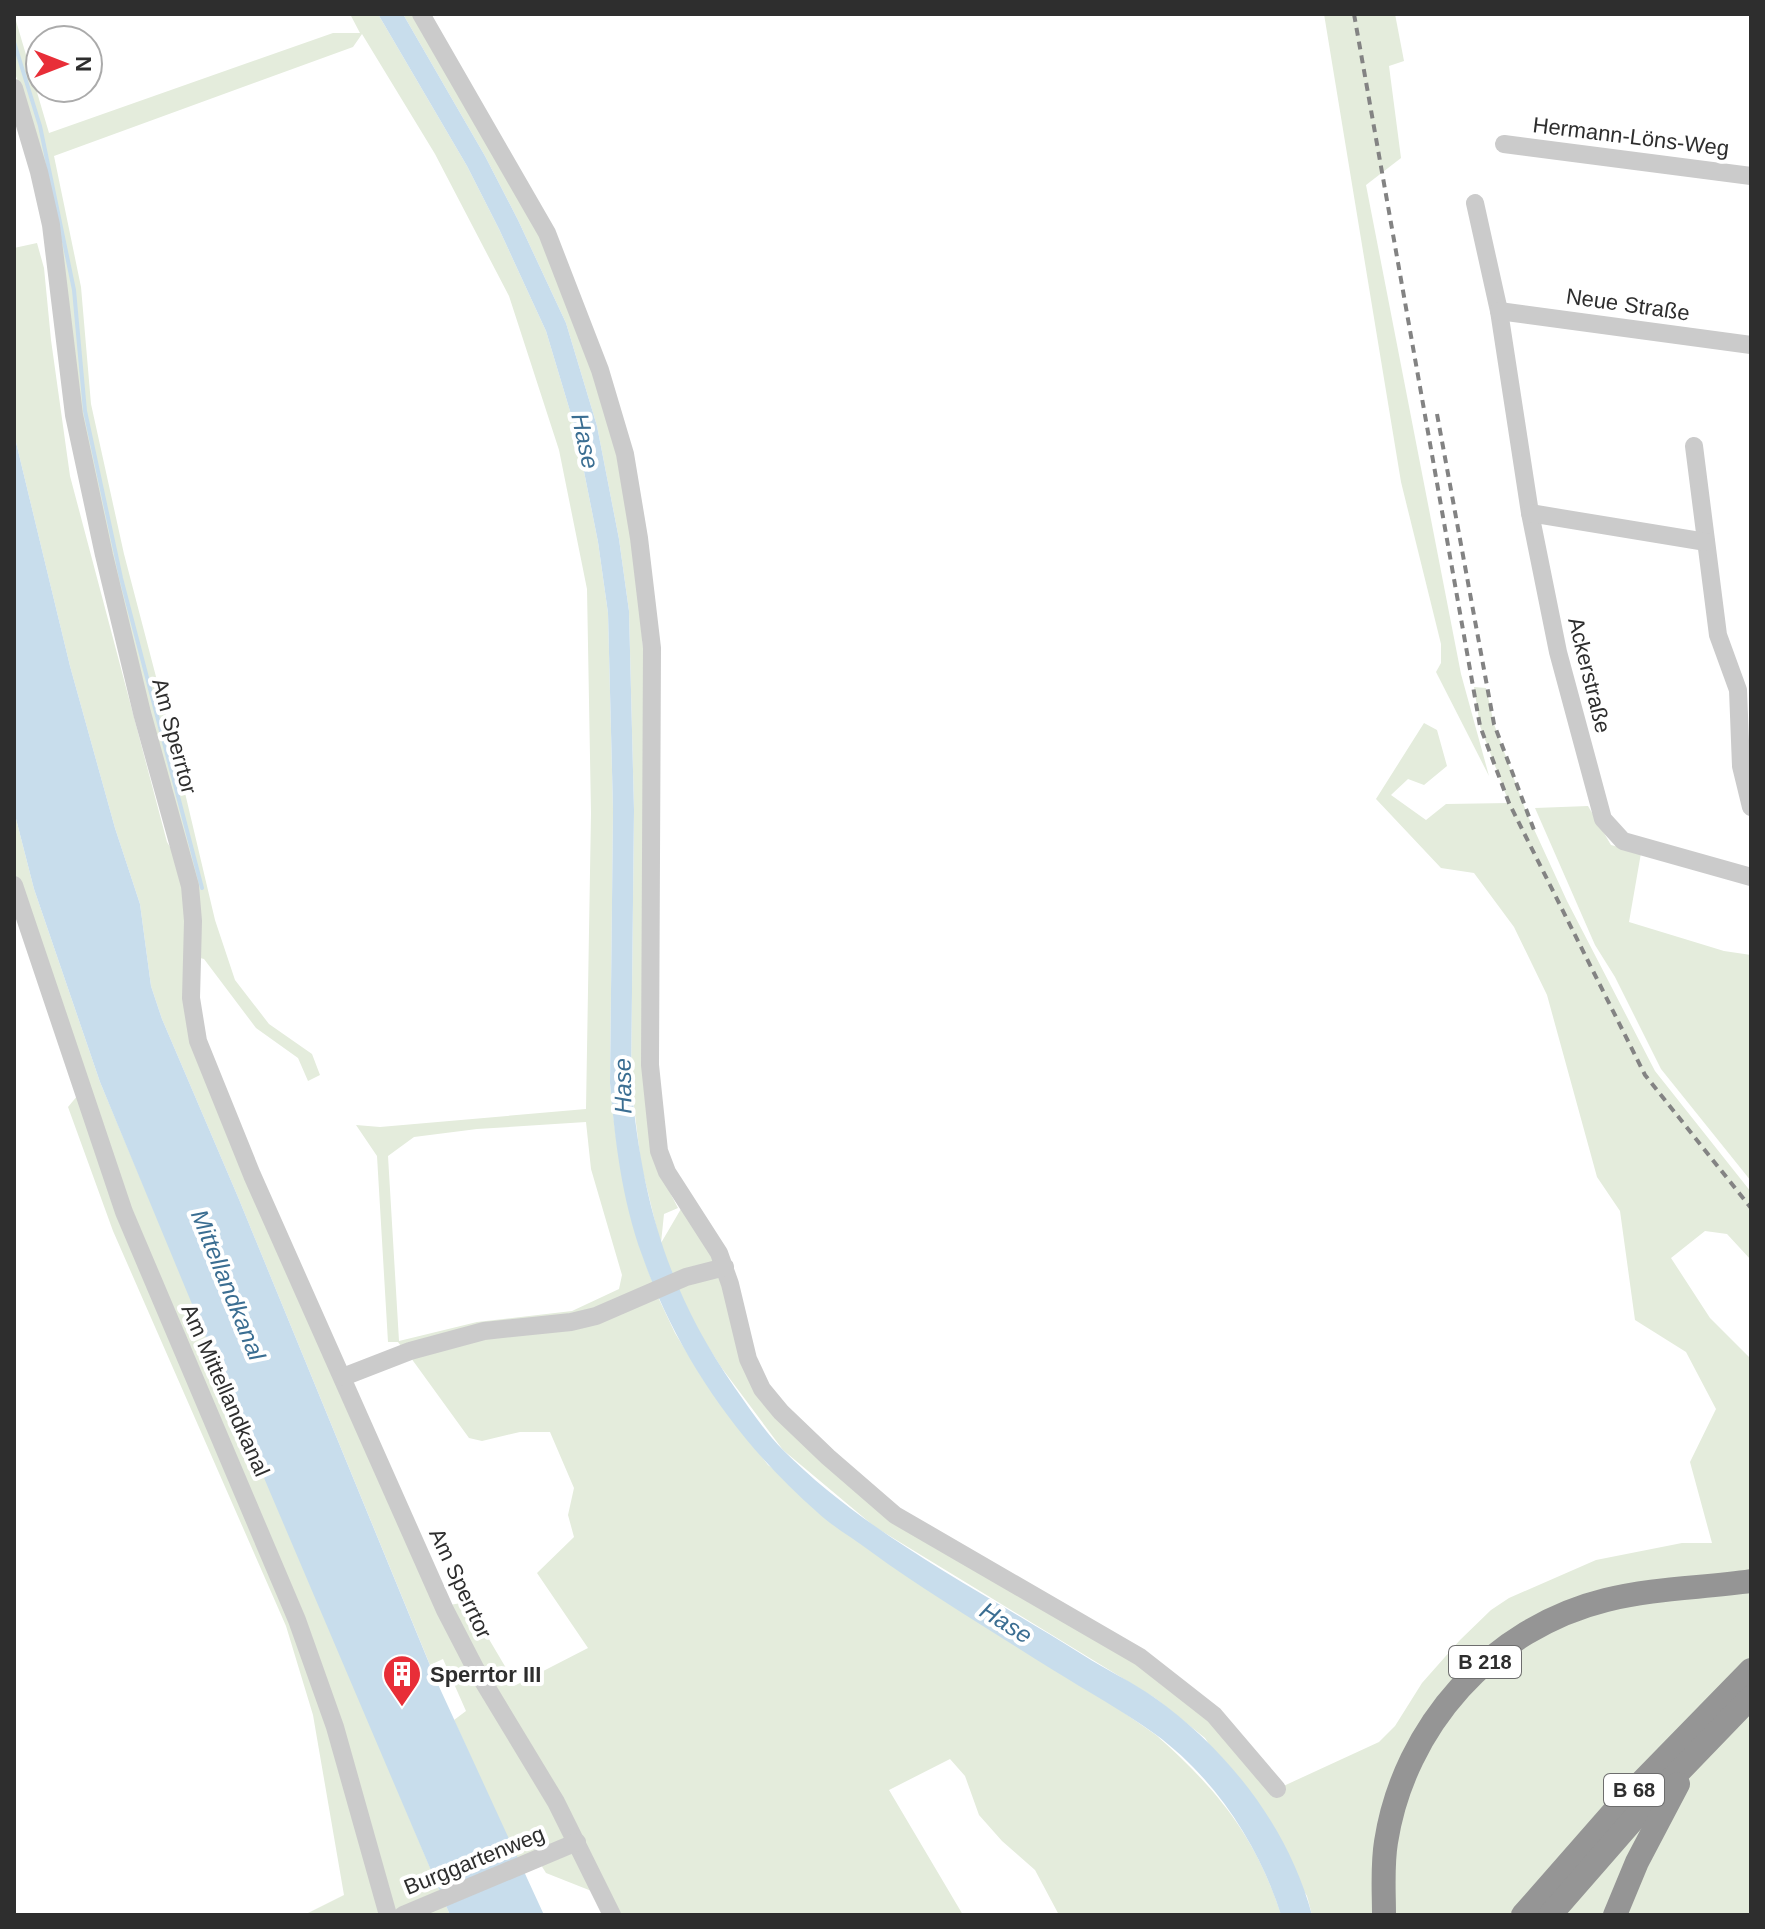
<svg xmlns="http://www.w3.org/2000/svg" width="1765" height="1929" font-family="Arial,sans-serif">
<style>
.green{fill:#e4ecdc;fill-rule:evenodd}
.water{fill:#c8ddec}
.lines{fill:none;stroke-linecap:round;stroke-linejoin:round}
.stream{stroke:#c8ddec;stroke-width:4}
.minor{stroke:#cbcbcb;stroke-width:18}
.highway{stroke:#959595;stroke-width:24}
.rail{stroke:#838383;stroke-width:4;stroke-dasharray:8 6;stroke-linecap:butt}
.labels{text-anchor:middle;stroke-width:8;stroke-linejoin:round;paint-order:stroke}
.shield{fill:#fff;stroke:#6d6d6d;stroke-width:2}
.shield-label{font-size:20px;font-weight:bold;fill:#2e2e2e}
.street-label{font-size:22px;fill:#2e2e2e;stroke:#fff}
.poi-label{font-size:22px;font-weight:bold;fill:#2e2e2e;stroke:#fff;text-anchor:start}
.water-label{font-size:24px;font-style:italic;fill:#3b6e92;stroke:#fff}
</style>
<rect width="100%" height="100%" fill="#fff"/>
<g class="green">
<path d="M 14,14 L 49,133 L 333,33 L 360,33 L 350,14 L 378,14 L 467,166 L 499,229 L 546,331 L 576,431 L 598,542 L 608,613 L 613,810 L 610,1083 C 616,1153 628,1220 654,1286 L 624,1302 L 404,1350 L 398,1342 L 388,1342 L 377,1156 L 356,1125 L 380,1127 L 586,1109 L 591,813 L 587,589 L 559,450 L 509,296 L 435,154 L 362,34 L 353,47 L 54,156 L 81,287 L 91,404 L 124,554 L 173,742 L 215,920 L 235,980 L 269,1024 L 312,1054 L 320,1075 L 308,1081 L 298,1058 L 256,1028 L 204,959 L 188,955 L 185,994 L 438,1607 L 467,1602 L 516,1685 L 588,1648 L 537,1573 L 574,1537 L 568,1515 L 574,1488 L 550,1432 L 520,1432 L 482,1441 L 469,1438 L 411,1358 L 657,1295 L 675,1333 L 703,1379 L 768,1465 L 1156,1735 C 1216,1788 1256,1836 1281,1915 L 1059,1915 L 1035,1870 L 1002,1841 L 979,1815 L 965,1776 L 950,1759 L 889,1790 L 963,1915 L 620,1915 L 594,1892 L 546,1873 L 536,1857 L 519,1864 L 454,1720 L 466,1711 L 443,1659 L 430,1665 L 238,1197 L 162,1019 L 151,986 L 140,904 L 115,828 L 70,666 L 14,434 L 14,248 L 37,243 L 44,268 L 51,340 L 70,476 L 167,842 L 191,881 L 108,551 L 79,406 L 36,137 L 14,70 ZM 586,1122 L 591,1169 L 622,1275 L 619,1289 L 572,1311 L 477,1322 L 399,1341 L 388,1156 L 414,1137 L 477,1129 Z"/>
<polygon points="403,14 416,14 542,234 596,373 620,457 634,539 649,720 656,1166 678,1208 664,1214 661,1243 685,1202 718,1253 762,1389 895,1515 1140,1657 1214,1715 1277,1789 1379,1742 1395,1726 1422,1683 1460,1640 1491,1610 1509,1598 1596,1560 1682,1543 1712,1543 1690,1462 1716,1409 1686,1352 1635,1320 1620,1211 1597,1177 1547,995 1514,927 1474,873 1441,868 1376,799 1424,723 1437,730 1447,766 1424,785 1408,779 1391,795 1426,820 1446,804 1509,803 1480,726 1474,687 1486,688 1494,724 1527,814 1567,901 1655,1071 1751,1192 1751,1260 1727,1234 1705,1231 1671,1258 1710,1318 1751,1359 1751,1670 1523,1915 1312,1915 1307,1896 1205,1738 1155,1698 875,1527 783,1450 721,1367 693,1323 677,1287 661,1246 641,1164 631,1082 634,810 629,611 619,539 597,426 566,323 518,220 485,156"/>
<polygon points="1324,14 1395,14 1404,61 1389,66 1401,158 1366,185 1461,674 1489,776 1436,672 1441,663 1441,644 1401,482"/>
<polygon points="1588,806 1611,845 1641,853 1629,922 1724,951 1751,955 1751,1181 1661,1069 1615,977 1595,945 1535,808"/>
<polygon points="14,811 34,889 100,1082 450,1915 304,1915 344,1895 313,1715 286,1626 113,1231 68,1107 83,1089 14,885"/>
<polygon points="1751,1697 1751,1915 1550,1915"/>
</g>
<g class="water">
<path d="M 378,14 L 403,14 L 485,156 L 518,220 L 566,323 L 597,426 L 619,539 L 629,611 L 634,810 L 631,1082 C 642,1200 667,1290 735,1388 C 750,1409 765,1432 783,1450 C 866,1534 983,1592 1083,1655 C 1106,1670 1133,1682 1155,1698 C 1228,1750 1289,1828 1312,1915 L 1281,1915 C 1259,1845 1215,1778 1155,1734 C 1123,1711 1087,1691 1053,1670 C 992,1631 929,1594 870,1551 C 853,1538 833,1527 817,1512 C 738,1443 676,1353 642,1255 C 622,1200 615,1141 610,1083 L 613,810 L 608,613 L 598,542 L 576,431 L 546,331 L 499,229 L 467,166 Z"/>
<polygon points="14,434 70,666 115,828 140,904 151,986 162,1019 238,1197 436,1680 544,1915 450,1915 267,1485 100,1082 34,889 14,811"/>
</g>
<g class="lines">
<polyline class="stream" points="14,42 40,126 74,290 85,411 121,578 202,888"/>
<g class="minor">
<polyline points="421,14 547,233 600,370 625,454 639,538 652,648 650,1065 659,1151 667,1172 719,1253 730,1284 748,1359 762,1389 781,1412 828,1457 895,1515 1140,1657 1214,1715 1277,1789"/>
<polyline points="14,88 39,172 51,225 74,415 104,555 142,713 190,886 193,921 191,998 198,1041 252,1175 445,1610 475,1668 556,1802 612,1915"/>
<polyline points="1504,144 1751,176"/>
<polyline points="1475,203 1499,311 1530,513 1558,652 1603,819 1623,841 1751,877"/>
<polyline points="1499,311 1751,345"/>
<polyline points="1694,446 1718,635 1738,690 1741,766 1751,807"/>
<polyline points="1530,513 1706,542"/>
<polyline points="14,885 124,1212 297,1620 335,1727 388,1915"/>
<polyline points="343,1377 410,1351 484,1331 571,1322 596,1316 686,1277 725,1267"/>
<polyline points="403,1915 577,1842"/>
</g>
<g class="highway">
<path d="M 1384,1915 C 1384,1891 1382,1866 1386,1842 C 1404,1726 1492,1628 1606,1600 C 1654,1588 1703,1588 1751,1581"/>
<polyline points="1523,1915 1624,1800 1751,1670"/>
<polyline points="1550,1915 1639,1813 1751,1697"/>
<polyline points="1615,1915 1637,1862 1678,1784"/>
</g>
<g class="rail">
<polyline points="1354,14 1480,726 1509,803 1645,1075 1751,1208"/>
<polyline points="1437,414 1494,724 1534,830"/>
</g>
</g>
<defs>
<g id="building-pin" transform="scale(2)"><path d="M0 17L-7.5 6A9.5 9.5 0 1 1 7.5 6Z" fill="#e82e38" stroke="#fff"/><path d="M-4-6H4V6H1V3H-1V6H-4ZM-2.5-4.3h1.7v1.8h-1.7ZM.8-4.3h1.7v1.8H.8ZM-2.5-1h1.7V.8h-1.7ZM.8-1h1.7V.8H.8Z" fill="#fff"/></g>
</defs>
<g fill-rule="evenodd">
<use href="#building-pin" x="402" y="1674"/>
</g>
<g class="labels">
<g class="shield">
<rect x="1449" y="1646" width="72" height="32" rx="6"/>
<rect x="1604" y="1774" width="60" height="32" rx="6"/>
</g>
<g class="shield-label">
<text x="1485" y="1669">B 218</text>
<text x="1634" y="1797">B 68</text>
</g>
<g class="street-label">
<text transform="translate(1631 136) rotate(7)" y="8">Hermann-Löns-Weg</text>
<text transform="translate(1628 304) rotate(8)" y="8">Neue Straße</text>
<text transform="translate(1590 675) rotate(76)" y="8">Ackerstraße</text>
<text transform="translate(175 736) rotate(75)" y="8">Am Sperrtor</text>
<text transform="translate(226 1390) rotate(66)" y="8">Am Mittellandkanal</text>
<text transform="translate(461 1583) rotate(65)" y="8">Am Sperrtor</text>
<text transform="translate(474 1860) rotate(-22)" y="8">Burggartenweg</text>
</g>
<g class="poi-label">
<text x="430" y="1682">Sperrtor III</text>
</g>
<g class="water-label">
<text transform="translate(585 441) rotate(78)" y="8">Hase</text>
<text transform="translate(623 1086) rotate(-91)" y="8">Hase</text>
<text transform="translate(228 1285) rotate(68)" y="8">Mittellandkanal</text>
<text transform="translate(1006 1623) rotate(32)" y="8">Hase</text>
</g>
</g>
<rect width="1765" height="1929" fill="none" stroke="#2e2e2e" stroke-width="32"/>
<g transform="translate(64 64) rotate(90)"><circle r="38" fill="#ffffff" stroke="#ababab" stroke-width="2"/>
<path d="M0-6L14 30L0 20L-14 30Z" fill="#e82e38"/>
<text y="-12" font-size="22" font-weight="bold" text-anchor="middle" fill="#2e2e2e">N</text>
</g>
</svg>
